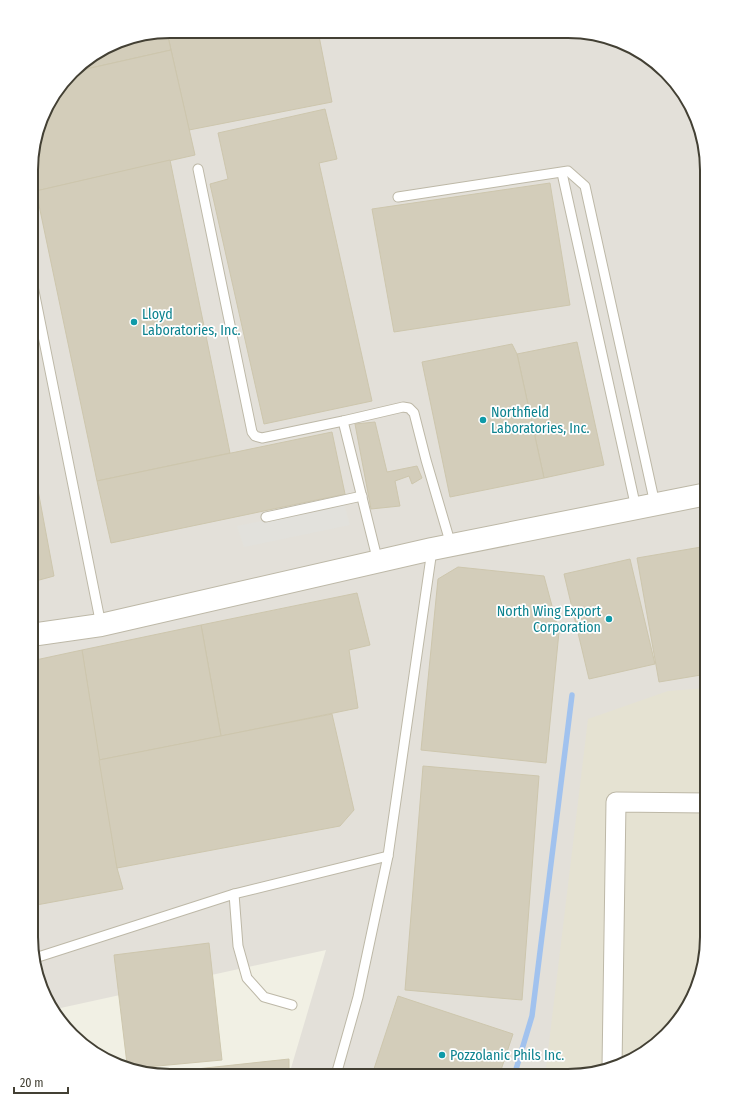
<svg xmlns="http://www.w3.org/2000/svg" width="738" height="1107" font-family="'Fira Sans Condensed',sans-serif">
<style>
.residential{fill:#e5e2d2}
.industrial{fill:#e3e0d9}
.parking{fill:#e2e1dc}
.lines{fill:none;stroke-linecap:round;stroke-linejoin:round}
.stream{stroke:#a1c2ee;stroke-width:5.5}
.building{fill:#d3cdba;stroke:#cdc6ad}
.service-casing{stroke:#bdb8a7;stroke-width:11}
.minor-casing{stroke:#bdb8a7;stroke-width:21}
.tertiary-casing{stroke:#bdb8a7;stroke-width:24}
.service{stroke:#fff;stroke-width:9}
.minor{stroke:#fff;stroke-width:19}
.tertiary{stroke:#fff;stroke-width:22}
.culture-dot{fill:#0f9aa8;stroke:#fff;stroke-width:1.5}
.labels{text-anchor:middle;stroke-width:3.5;stroke-linejoin:round;paint-order:stroke}
.culture-label{font-size:14px;fill:#0d838f;stroke:#fff;text-anchor:start}
.rim{fill:none;stroke:#434034;stroke-width:2}
</style>
<rect width="100%" height="100%" fill="#f1f0e4"/>
<polygon class="residential" points="707,683 707,946 683,1014 659,1042 621,1065 568,1076 511,1076 518,1049 579,707"/>
<polygon class="industrial" points="170,31 586,32 652,60 696,117 707,170 707,688 668,691 588,719 545,1076 289,1075 326,950 56,1009 42,990 31,937 32,152 50,101 79,65 125,38"/>
<polygon class="parking" points="344,504 350,525 244,547 237,526"/>
<g class="lines">
<polyline class="stream" points="514,1076 532,1016 572,695"/>
</g>
<g class="building">
<polygon points="170,31 318,31 332,102 189,130 167,32"/>
<polygon points="167,32 171,50 73,72 79,65 125,38"/>
<polygon points="171,50 195,155 36,191 32,175 32,152 50,101 73,72"/>
<polygon points="325,109 337,159 319,163 372,401 264,424 210,184 228,179 218,133"/>
<polygon points="170,160 230,453 97,481 36,191"/>
<polygon points="550,183 570,305 394,332 372,209"/>
<polygon points="577,342 604,465 544,478 517,354"/>
<polygon points="512,344 517,354 544,478 450,497 422,362"/>
<polygon points="375,422 387,472 417,466 422,478 412,484 409,476 395,481 400,506 371,509 355,424"/>
<polygon points="332,432 345,494 111,543 97,481"/>
<polygon points="32,458 54,576 32,582"/>
<polygon points="707,546 707,674 659,682 637,558"/>
<polygon points="630,559 655,664 589,679 564,574"/>
<polygon points="458,567 544,576 559,632 546,763 421,750 438,579"/>
<polygon points="357,593 370,645 349,650 358,708 221,736 201,625"/>
<polygon points="201,625 221,736 99,760 82,650"/>
<polygon points="82,650 117,868 123,889 31,906 31,661"/>
<polygon points="332,714 354,810 340,826 117,868 99,760"/>
<polygon points="423,766 539,776 522,1000 405,990"/>
<polygon points="209,943 222,1060 136,1068 127,1064 114,955"/>
<polygon points="398,996 513,1034 499,1076 372,1075"/>
<polygon points="289,1059 289,1075 152,1075 150,1074"/>
</g>
<g class="lines">
<g class="service-casing">
<g id="service">
<polyline points="198,169 252,432 255,436 262,438 343,421 403,407 409,408 414,413 426,460 451,545"/>
<polyline points="562,173 636,508"/>
<polyline points="398,197 568,171 585,186 655,504"/>
<polyline points="32,281 101,625"/>
<polyline points="343,421 378,562"/>
<polyline points="266,517 362,496"/>
<polyline points="234,894 238,946 247,978 264,997 292,1005"/>
<polyline points="35,958 234,894 388,856"/>
<polyline points="336,1075 358,997 388,856 432,550"/>
</g>
</g>
<g class="minor-casing">
<polyline id="minor" points="612,1067 616,802 707,803"/>
</g>
<g class="tertiary-casing">
<polyline id="tertiary" points="31,635 101,625 432,549 707,494"/>
</g>
<use href="#service" class="service"/>
<use href="#minor" class="minor"/>
<use href="#tertiary" class="tertiary"/>
</g>
<g class="culture-dot">
<circle cx="134" cy="322" r="4"/>
<circle cx="483" cy="420" r="4"/>
<circle cx="609" cy="619" r="4"/>
<circle cx="442" cy="1055" r="4"/>
</g>
<g class="labels">
<g class="culture-label">
<text x="142" y="319">Lloyd<tspan x="142" dy="16">Laboratories, Inc.</tspan></text>
<text x="491" y="417">Northfield<tspan x="491" dy="16">Laboratories, Inc.</tspan></text>
<text x="601" y="616" text-anchor="end">North Wing Export<tspan x="601" dy="16">Corporation</tspan></text>
<text x="450" y="1060">Pozzolanic Phils Inc.</text>
</g>
</g>
<path d="M0 0H738V1107H0ZM170 38H568A132 132 0 0 1 700 170V937A132 132 0 0 1 568 1069H170A132 132 0 0 1 38 937V170A132 132 0 0 1 170 38Z" fill="#fff" fill-rule="evenodd"/>
<path class="rim" d="M170 38H568A132 132 0 0 1 700 170V937A132 132 0 0 1 568 1069H170A132 132 0 0 1 38 937V170A132 132 0 0 1 170 38Z"/>
<path d="M14 1087v6h54v-6" fill="none" stroke="#434034" stroke-width="2"/>
<text x="20" y="1087" font-size="12" fill="#434034" stroke="#ffffff" stroke-width="3" paint-order="stroke">20 m</text>
</svg>
